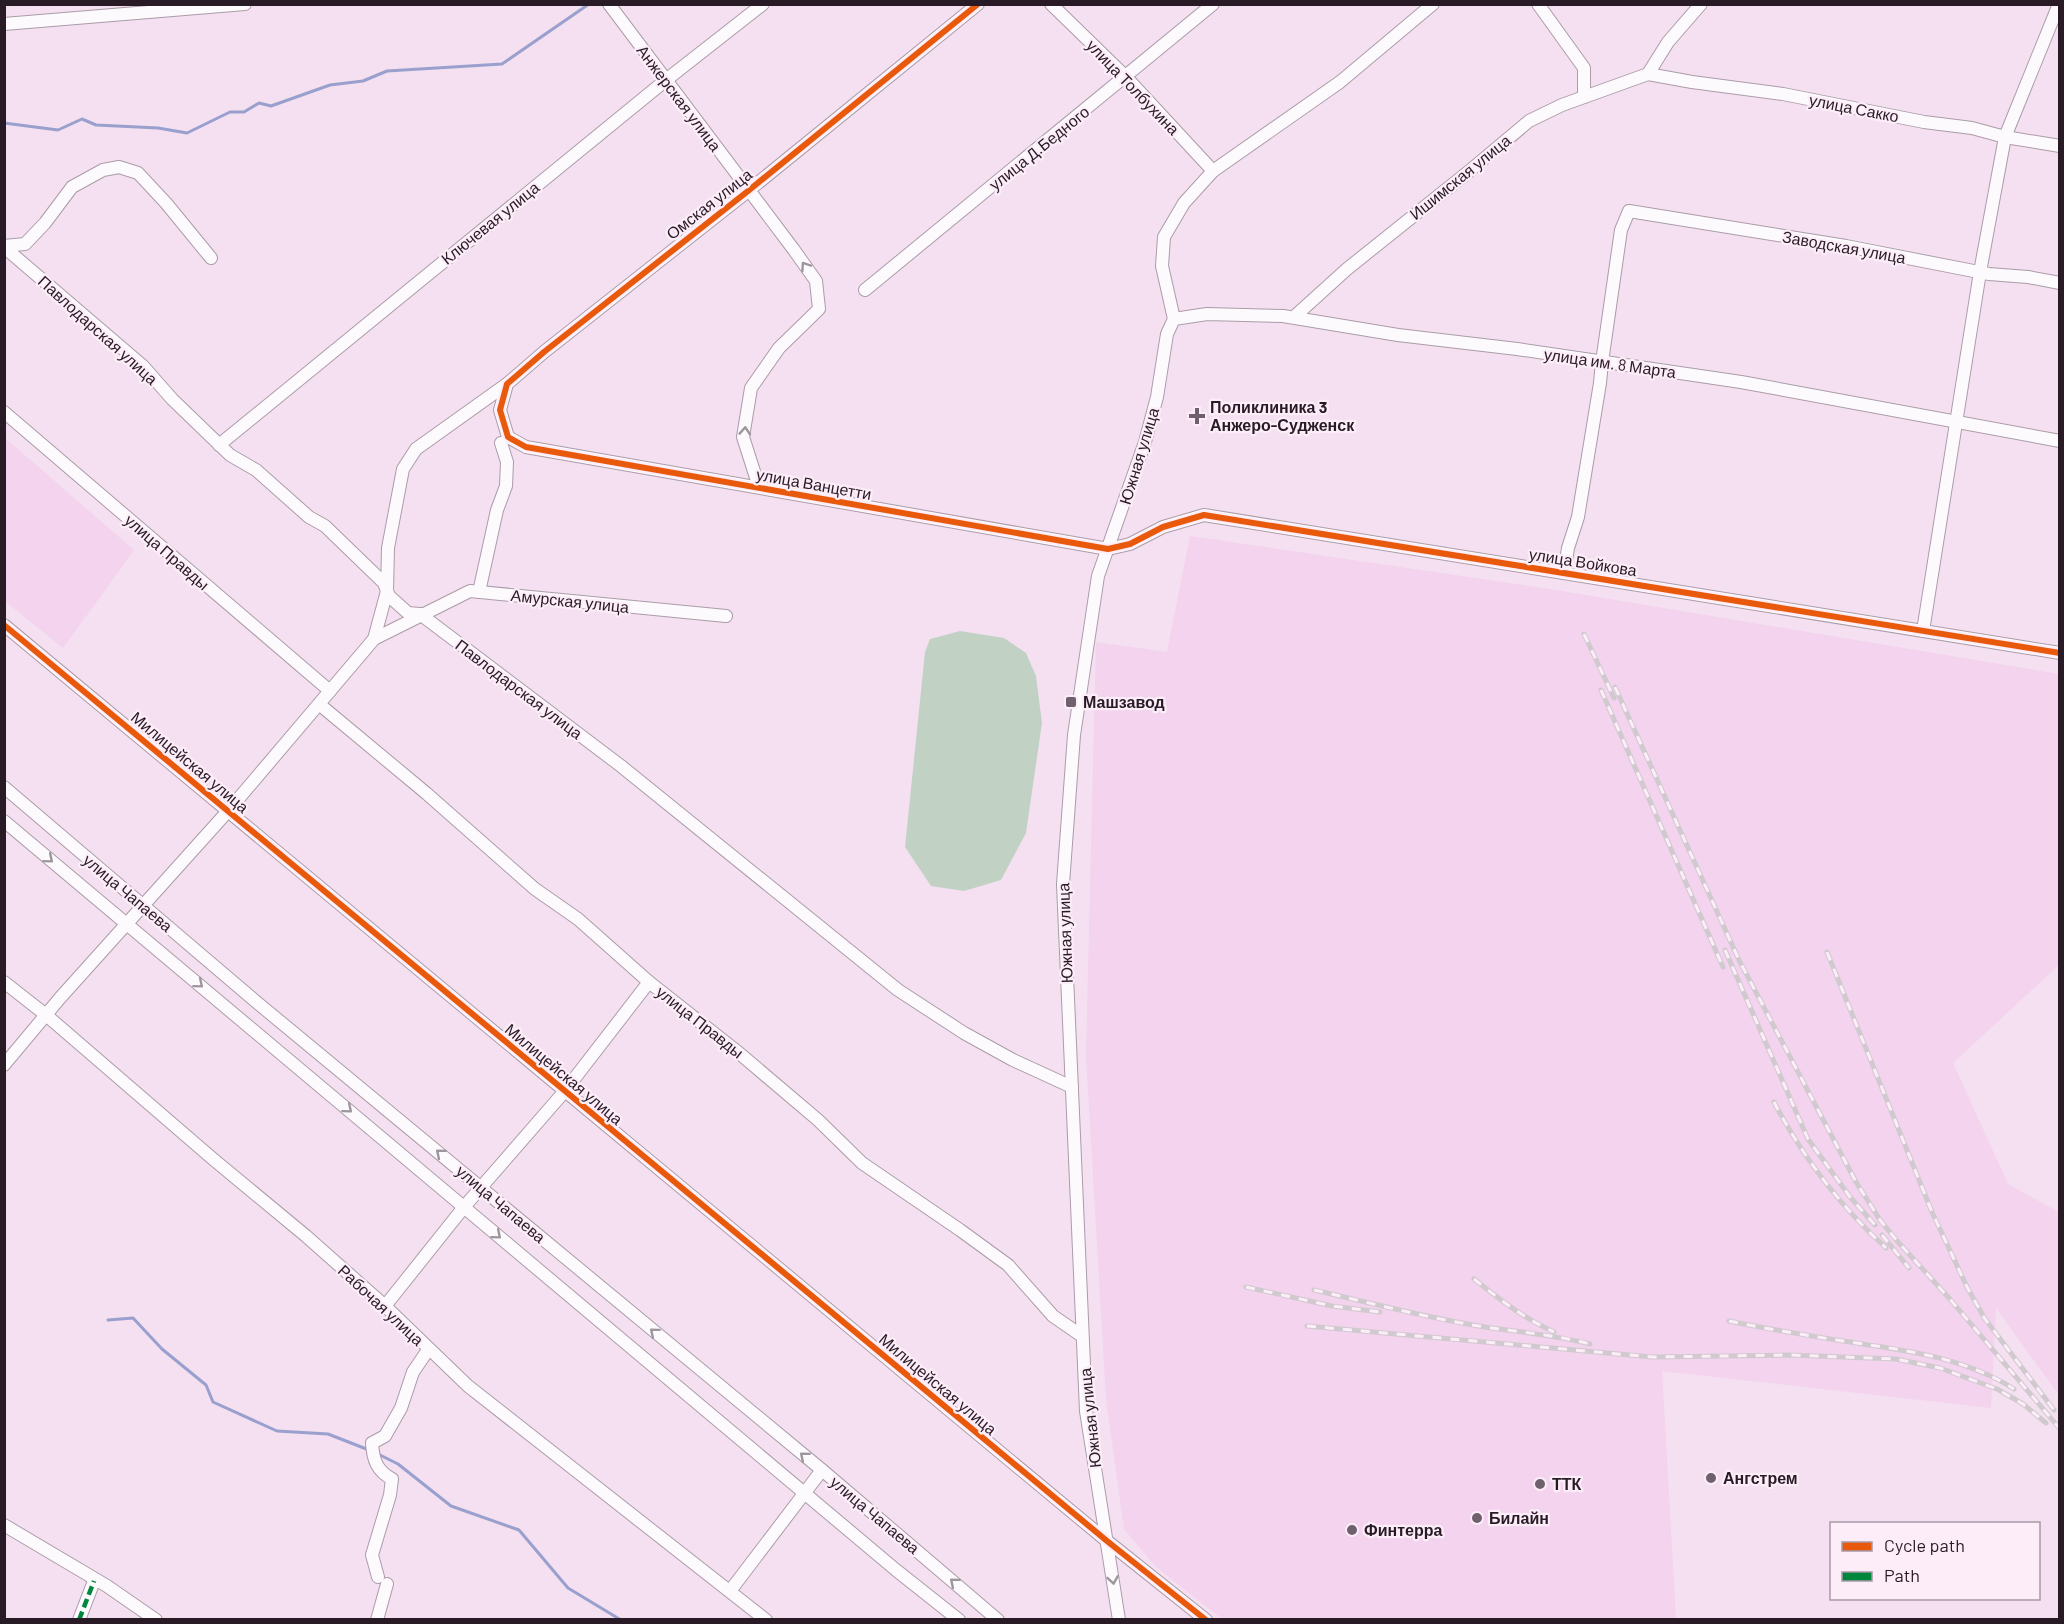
<svg xmlns="http://www.w3.org/2000/svg" width="2064" height="1624" font-family="Barlow,sans-serif">
<style>
.built{fill:#f3d3ee}
.green{fill:#c1d2c5}
.lines{fill:none;stroke-linecap:round;stroke-linejoin:round}
.stream{stroke:#9aa0ce;stroke-width:3}
.minor-casing{stroke:#ab9ca9;stroke-width:14}
.minor{stroke:#fdfafd;stroke-width:12}
.rail-casing{stroke:#d0cacf;stroke-width:5}
.rail{stroke:#fcedf9;stroke-width:3;stroke-dasharray:9;stroke-linecap:butt}
.quiet{stroke:#00873e;stroke-width:4.5;stroke-dasharray:9 4.5;stroke-linecap:butt}
.cycleway-casing{stroke:#fcedf9;stroke-width:10}
.cycleway{stroke:#e8590c;stroke-width:6}
.oneway{stroke:#9d969c}
.poi-dot{fill:#6f606d;stroke:#fcedf9;stroke-width:2}
.labels{text-anchor:middle;stroke-width:4.5;stroke-linejoin:round;paint-order:stroke}
.street-label{font-size:16px;fill:#281b26;stroke:#fcedf9}
.poi-label{font-size:16px;font-weight:bold;fill:#281b26;stroke:#fcedf9;text-anchor:start}
</style>
<rect width="100%" height="100%" fill="#f4e0f0"/>
<g class="built">
<polygon points="5,438 134,550 63,648 5,601"/>
<polygon points="1190,536 1550,589 2059,674 2059,965 1953,1063 2008,1184 2059,1212 2059,1395 1996,1308 1991,1408 1662,1371 1676,1618 1222,1619 1155,1566 1124,1529 1106,1399 1086,1055 1096,642 1167,652"/>
</g>
<polygon class="green" points="960,631 1004,638 1026,653 1036,676 1042,723 1026,833 1001,880 964,891 931,886 905,847 925,652 930,639"/>
<g class="lines">
<g class="stream">
<polyline points="4,123 58,130 82,119 96,125 158,128 187,133 230,112 244,112 259,103 271,106 330,85 363,81 387,71 502,64 589,4"/>
<polyline points="108,1320 133,1318 162,1349 206,1385 213,1402 277,1431 328,1434 369,1450"/>
<polyline points="378,1454 398,1464 451,1506 519,1530 568,1588 621,1620"/>
</g>
<g class="minor-casing">
<g id="minor">
<polyline points="609,4 794,250 816,281 819,309 779,348 751,388 743,437 759,487"/>
<polyline points="978,4 748,191 544,352 507,384 500,410 508,437 526,447 1108,549 1130,544 1163,527 1204,515 2060,653"/>
<polyline points="1051,4 1126,77 1213,171"/>
<polyline points="1538,4 1584,68 1584,97"/>
<polyline points="4,24 245,4"/>
<polyline points="1648,74 1692,82 1783,94 1924,122 1972,128 2005,137 2060,146"/>
<polyline points="1648,74 1668,42 1701,4"/>
<polyline points="4,246 25,244 45,223 72,187 103,170 119,167 138,173 166,203 211,258"/>
<polyline points="4,247 143,366 172,399 230,455 256,470 309,517 325,526 384,583 389,596 408,613 420,614 621,766 898,990 964,1033 1013,1060 1072,1087"/>
<polyline points="865,290 1213,4"/>
<polyline points="1294,317 1347,269 1467,173 1529,121 1562,105 1648,74"/>
<polyline points="1174,319 1162,266 1164,237 1184,203 1213,171 1340,82 1433,4"/>
<polyline points="4,412 330,691"/>
<polyline points="219,445 666,80 763,4"/>
<polyline points="1564,573 1568,548 1578,517 1600,383 1602,362 1621,230 1629,211 1846,246 1989,274 2028,277 2060,283"/>
<polyline points="479,592 497,510 506,486 507,462 501,443"/>
<polyline points="4,625 1107,1541 1206,1620"/>
<polyline points="1923,631 1980,272 2005,137 2059,4"/>
<polyline points="374,639 387,591 388,548 403,469 416,449 507,384"/>
<polyline points="319,704 426,793 535,889 578,919 649,982 739,1053 818,1120 862,1163 960,1230 1008,1265 1053,1316 1082,1336"/>
<polyline points="4,787 254,1000 822,1470 998,1620"/>
<polyline points="4,821 896,1570 959,1620"/>
<polyline points="4,982 46,1015 213,1159 306,1236 385,1306 468,1386 766,1620"/>
<polyline points="4,1065 60,998 228,811 374,639 470,591 726,616"/>
<polyline points="385,1306 464,1207 564,1092 649,982"/>
<polyline points="4,1525 107,1586 156,1620"/>
<path d="M 378,1577 L 372,1555 L 390,1495 L 392,1479 C 377,1471 373,1460 372,1443 L 385,1436 L 401,1408 L 413,1372 L 428,1350"/>
<polyline points="730,1591 822,1470"/>
<polyline points="79,1620 94,1581"/>
<polyline points="377,1620 387,1584"/>
<polyline points="1119,1620 1086,1411 1063,884 1074,735 1098,576 1145,442 1157,397 1167,334 1174,319 1207,314 1283,316 1398,335 1517,349 1741,382 2060,441"/>
</g>
</g>
<use href="#minor" class="minor"/>
<g class="rail-casing">
<g id="rail">
<polyline points="1584,634 1614,698"/>
<polyline points="1615,687 1739,960 1856,1182 1880,1220 1898,1242 1949,1298 2060,1429"/>
<polyline points="1601,690 1723,967"/>
<polyline points="1725,950 1808,1139 1850,1197 1875,1225"/>
<polyline points="1827,952 1932,1212 1967,1287 1985,1319 2054,1410"/>
<path d="M 1774,1102 C 1802,1156 1841,1207 1886,1248"/>
<polyline points="1882,1235 1909,1268"/>
<path d="M 1474,1279 C 1499,1299 1525,1319 1554,1332"/>
<polyline points="1246,1287 1332,1306 1380,1312"/>
<path d="M 1314,1290 C 1371,1303 1427,1318 1485,1327 C 1520,1332 1555,1335 1590,1344"/>
<path d="M 1729,1321 C 1767,1329 1805,1335 1843,1341 C 1902,1350 1962,1356 2014,1389"/>
<polyline points="1307,1326 1652,1357 1789,1355 1896,1359 1940,1368 1997,1389 2023,1404 2046,1423"/>
</g>
</g>
<use href="#rail" class="rail"/>
<polyline class="quiet" points="79,1620 94,1581"/>
<g class="cycleway-casing">
<g id="cycleway">
<polyline points="978,4 748,191 544,352 507,384 500,410 508,437 526,447 1108,549 1130,544 1163,527 1204,515 2060,653"/>
<polyline points="4,625 1107,1541 1206,1620"/>
</g>
</g>
<use href="#cycleway" class="cycleway"/>
</g>
<defs><path id="oneway-chevron" d="M-2-3.5L2.5 0L-2 3.5" fill="none" stroke-width="1.6" stroke-linecap="round" stroke-linejoin="round" transform="scale(1.5)"/></defs>
<g class="oneway">
<use href="#oneway-chevron" transform="translate(805 266) rotate(-124)"/>
<use href="#oneway-chevron" transform="translate(745 431) rotate(-86)"/>
<use href="#oneway-chevron" transform="translate(49 859) rotate(40)"/>
<use href="#oneway-chevron" transform="translate(199 984) rotate(40)"/>
<use href="#oneway-chevron" transform="translate(348 1109) rotate(40)"/>
<use href="#oneway-chevron" transform="translate(440 1153) rotate(-140)"/>
<use href="#oneway-chevron" transform="translate(497 1235) rotate(40)"/>
<use href="#oneway-chevron" transform="translate(654 1332) rotate(-140)"/>
<use href="#oneway-chevron" transform="translate(804 1456) rotate(-140)"/>
<use href="#oneway-chevron" transform="translate(1113 1580) rotate(81)"/>
<use href="#oneway-chevron" transform="translate(954 1582) rotate(-140)"/>
</g>
<g class="poi-dot">
<path d="M1194 407h6v6h6v6h-6v6h-6v-6h-6v-6h6z"/>
<rect x="1065" y="696" width="12" height="12" rx="3"/>
<circle cx="1711" cy="1478" r="6"/>
<circle cx="1540" cy="1484" r="6"/>
<circle cx="1477" cy="1518" r="6"/>
<circle cx="1352" cy="1530" r="6"/>
</g>
<g class="labels">
<g class="street-label">
<text transform="translate(1133 87) rotate(46)" y="6">улица Толбухина</text>
<text transform="translate(679 98) rotate(53)" y="6">Анжерская улица</text>
<text transform="translate(1854 108) rotate(11)" y="6">улица Сакко</text>
<text transform="translate(1039 148) rotate(-39)" y="6">улица Д.Бедного</text>
<text transform="translate(1460 177) rotate(-39)" y="6">Ишимская улица</text>
<text transform="translate(709 204) rotate(-38)" y="6">Омская улица</text>
<text transform="translate(490 223) rotate(-39)" y="6">Ключевая улица</text>
<text transform="translate(1844 247) rotate(10)" y="6">Заводская улица</text>
<text transform="translate(98 330) rotate(42)" y="6">Павлодарская улица</text>
<text transform="translate(1610 363) rotate(8)" y="6">улица им. 8 Марта</text>
<text transform="translate(1139 456) rotate(-73)" y="6">Южная улица</text>
<text transform="translate(814 484) rotate(10)" y="6">улица Ванцетти</text>
<text transform="translate(167 552) rotate(41)" y="6">улица Правды</text>
<text transform="translate(1583 562) rotate(9)" y="6">улица Войкова</text>
<text transform="translate(570 601) rotate(6)" y="6">Амурская улица</text>
<text transform="translate(519 689) rotate(37)" y="6">Павлодарская улица</text>
<text transform="translate(190 762) rotate(40)" y="6">Милицейская улица</text>
<text transform="translate(128 893) rotate(40)" y="6">улица Чапаева</text>
<text transform="translate(1065 933) rotate(-92)" y="6">Южная улица</text>
<text transform="translate(700 1022) rotate(38)" y="6">улица Правды</text>
<text transform="translate(564 1074) rotate(40)" y="6">Милицейская улица</text>
<text transform="translate(501 1204) rotate(40)" y="6">улица Чапаева</text>
<text transform="translate(381 1305) rotate(43)" y="6">Рабочая улица</text>
<text transform="translate(938 1384) rotate(40)" y="6">Милицейская улица</text>
<text transform="translate(1090 1418) rotate(-96)" y="6">Южная улица</text>
<text transform="translate(875 1515) rotate(40)" y="6">улица Чапаева</text>
</g>
<g class="poi-label">
<text x="1210" y="413">Поликлиника 3<tspan x="1210" dy="18">Анжеро-Судженск</tspan></text>
<text x="1083" y="708">Машзавод</text>
<text x="1723" y="1484">Ангстрем</text>
<text x="1552" y="1490">ТТК</text>
<text x="1489" y="1524">Билайн</text>
<text x="1364" y="1536">Финтерра</text>
</g>
</g>
<rect width="2064" height="1624" fill="none" stroke="#281b26" stroke-width="12"/>
<rect x="1830" y="1522" width="210" height="78" fill="#fcedf9" stroke="#a799a5" stroke-width="1.5"/>
<rect x="1842" y="1542" width="30" height="9" fill="#e8590c" stroke="#a799a5" stroke-width="1.5"/>
<text x="1884" y="1552" font-size="18" fill="#281b26">Cycle path</text>
<rect x="1842" y="1572" width="30" height="9" fill="#00873e" stroke="#a799a5" stroke-width="1.5"/>
<text x="1884" y="1582" font-size="18" fill="#281b26">Path</text>
</svg>
